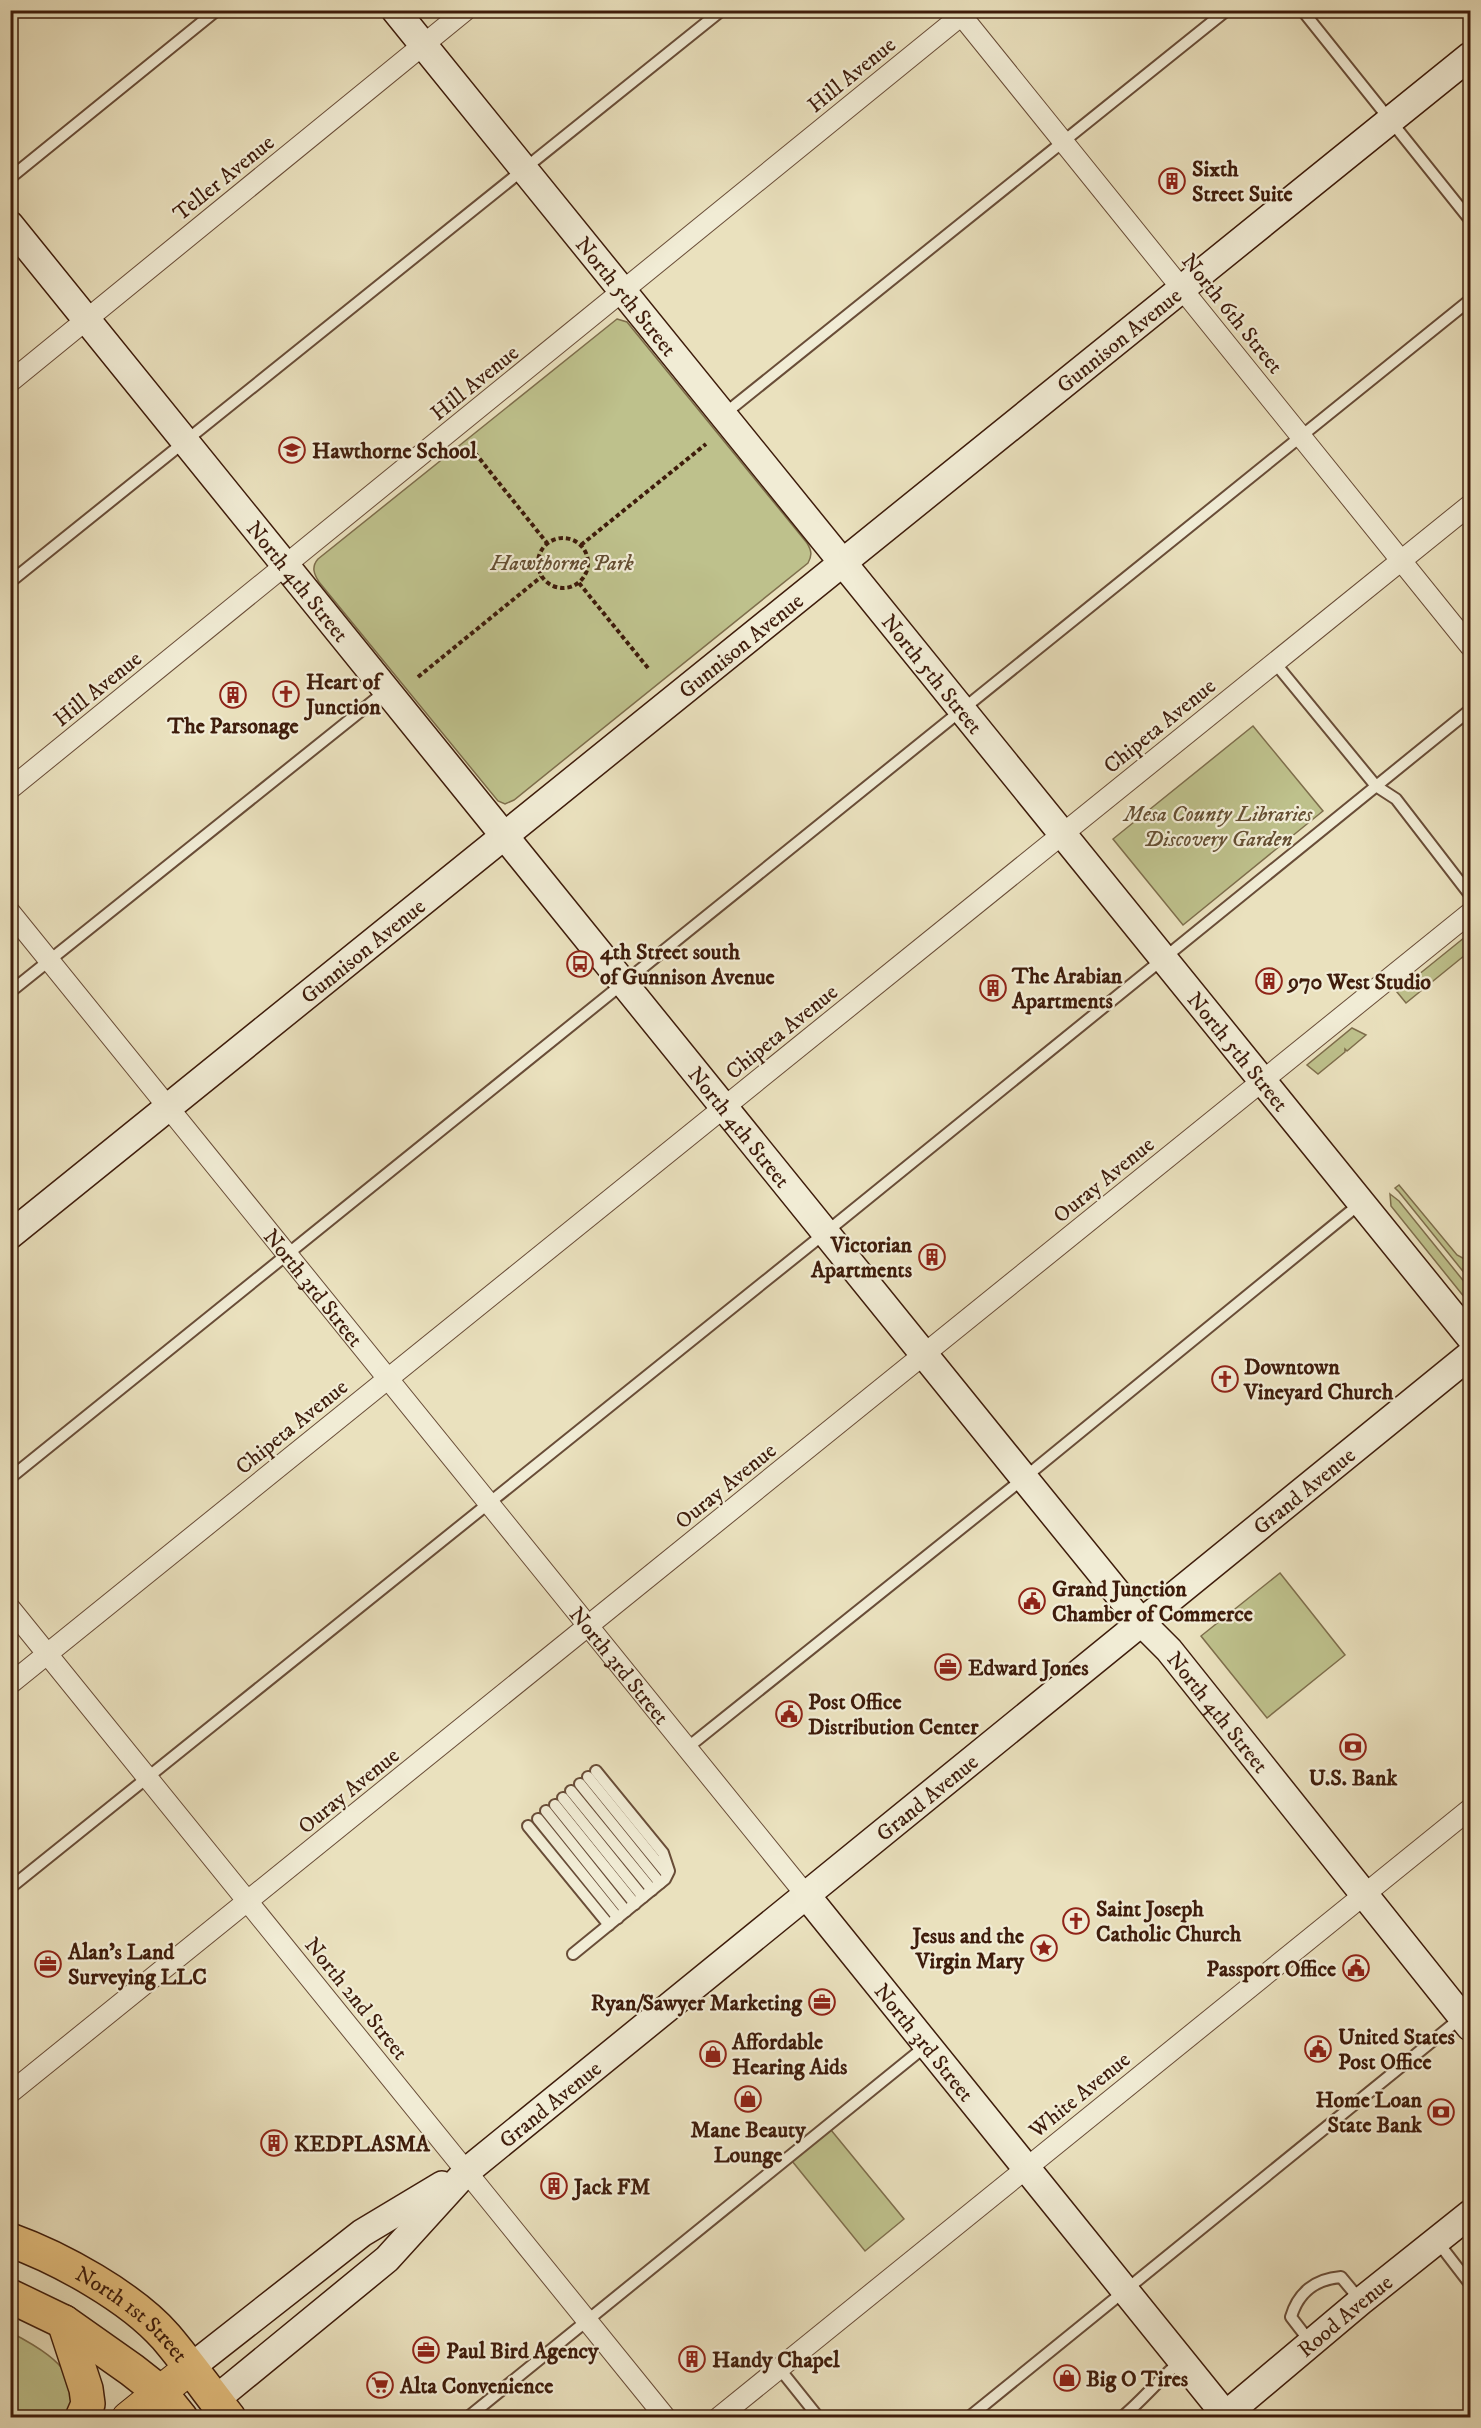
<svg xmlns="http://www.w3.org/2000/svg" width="1481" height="2428" font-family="'IM FELL DW Pica',serif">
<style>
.green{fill:#bec18c;stroke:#7e6e4c;stroke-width:1.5}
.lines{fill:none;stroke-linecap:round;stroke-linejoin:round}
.lane-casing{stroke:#694d38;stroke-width:14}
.street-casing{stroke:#694d38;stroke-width:22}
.secondary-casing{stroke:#3e1c0b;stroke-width:30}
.primary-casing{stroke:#3e1c0b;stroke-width:34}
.highway-casing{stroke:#3e1c0b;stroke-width:36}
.path{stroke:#3e1c0b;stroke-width:4;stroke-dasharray:4.5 3;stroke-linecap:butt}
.lane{stroke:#f1ecd5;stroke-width:10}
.street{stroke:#f1ecd5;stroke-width:20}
.secondary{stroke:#f1ecd5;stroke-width:27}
.primary{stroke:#e5c07f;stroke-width:32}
.highway{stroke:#e5c07f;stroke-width:33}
.labels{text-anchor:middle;stroke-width:4.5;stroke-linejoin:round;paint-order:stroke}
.street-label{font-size:22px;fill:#3e1c0b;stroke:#f1ecd5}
.poi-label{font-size:22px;font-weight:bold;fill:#3e1c0b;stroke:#f1ecd5;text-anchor:start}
.park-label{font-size:22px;font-style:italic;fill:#644e32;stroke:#f1ecd5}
</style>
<rect width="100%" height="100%" fill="#eae1be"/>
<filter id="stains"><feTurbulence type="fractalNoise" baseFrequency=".00333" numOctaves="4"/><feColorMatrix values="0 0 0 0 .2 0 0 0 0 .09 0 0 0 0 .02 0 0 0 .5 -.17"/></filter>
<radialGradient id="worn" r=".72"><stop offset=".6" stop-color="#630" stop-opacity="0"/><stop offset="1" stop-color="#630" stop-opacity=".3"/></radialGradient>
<g class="green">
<path d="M 617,319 L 627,322 L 807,543 C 812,551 812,556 808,563 L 514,800 L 505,804 L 498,801 L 319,582 C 314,574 311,567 318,559 Z"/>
<polygon points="1253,726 1323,811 1183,925 1113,839"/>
<polygon points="1470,933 1470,951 1406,1003 1397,992"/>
<polygon points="1352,1028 1366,1035 1347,1051 1345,1049 1345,1052 1318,1074 1307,1065"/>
<polygon points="1399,1185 1457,1255 1470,1262 1470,1280 1399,1192 1395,1188"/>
<polygon points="1390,1194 1399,1201 1470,1289 1469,1303 1391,1206"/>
<polygon points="1280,1573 1345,1655 1267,1718 1201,1636"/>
<polygon points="831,2130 904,2219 865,2251 792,2161"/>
<path d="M 10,2332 C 31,2343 69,2363 72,2389 C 73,2398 71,2408 71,2417 L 11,2417 Z"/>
</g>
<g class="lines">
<g class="lane-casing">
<g id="lane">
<polyline points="1302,10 1470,220"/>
<polyline points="10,178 217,10"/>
<polyline points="723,415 1227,10"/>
<polyline points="10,582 722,10"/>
<polyline points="1275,663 1376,786 1396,799 1470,895"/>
<polyline points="10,992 387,690"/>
<polyline points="10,1478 1470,300"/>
<polyline points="687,1748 1024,1478 1362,1202"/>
<polyline points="588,1777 667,1874"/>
<polyline points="580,1784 660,1883"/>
<polyline points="571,1791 652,1890"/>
<polyline points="563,1798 643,1897"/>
<polyline points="555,1805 635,1904"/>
<polyline points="546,1811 626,1911"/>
<polyline points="538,1819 618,1918"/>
<polyline points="528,1826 609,1925"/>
<polyline points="10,1888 825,1233 1470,710"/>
<polyline points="573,1954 665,1879 669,1871 663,1853 596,1771"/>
<polyline points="1437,2241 1470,2284"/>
<path d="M 1311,2343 L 1291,2317 C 1298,2293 1315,2279 1341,2277 L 1361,2301"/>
<polyline points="779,2368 819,2418"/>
<polyline points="467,2418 927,2045"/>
<polyline points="968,2418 1462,2017"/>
<path d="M 1121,2418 C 1143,2400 1160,2378 1182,2360"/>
</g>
</g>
<g class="street-casing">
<g id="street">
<polyline points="957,10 1470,646"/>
<polyline points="10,382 466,10"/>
<polyline points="10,789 968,10"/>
<path id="s1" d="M 10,912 L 806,1895"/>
<polyline points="10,1608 666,2418"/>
<polyline points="10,1684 1470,505"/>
<polyline points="10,2093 1470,913"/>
<polyline points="718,2418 1470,1809"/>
</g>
</g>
<g class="secondary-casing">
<g id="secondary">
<path id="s2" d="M 395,10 L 1470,1337"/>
<path id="s3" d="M 10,225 L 1024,1478 L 1141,1622 L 1169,1650 L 1470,2027"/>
<path id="s4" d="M 10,1235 L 1470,56"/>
<path id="s5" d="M 806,1895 L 1228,2418"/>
<polyline points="190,2368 362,2233 442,2185"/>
<path id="s6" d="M 215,2400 L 387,2259 L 467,2171 L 1470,1355"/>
<path id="s7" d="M 1222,2418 L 1361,2301 L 1470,2214"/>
</g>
</g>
<g class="primary-casing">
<polyline id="primary" points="128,2418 190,2368"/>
</g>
<g class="highway-casing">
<g id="highway">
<path id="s8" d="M 10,2240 C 60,2258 131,2297 166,2337 C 188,2363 208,2391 229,2418"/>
<polyline points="10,2296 64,2322 132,2370 160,2392 181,2418"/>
<polyline points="64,2322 86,2389 88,2404 82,2418"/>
</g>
</g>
<g class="path">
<polyline points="475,453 547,543"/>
<circle cx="563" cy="563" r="25"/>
<polyline points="581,545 706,444"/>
<polyline points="579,583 648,668"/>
<polyline points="418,677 541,577"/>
</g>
<use href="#lane" class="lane"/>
<use href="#street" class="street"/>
<use href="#secondary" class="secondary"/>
<use href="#primary" class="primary"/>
<use href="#highway" class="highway"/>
</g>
<defs>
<g id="building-ring" transform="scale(1.35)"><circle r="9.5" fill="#f1ecd5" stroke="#8f2418" stroke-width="1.5"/><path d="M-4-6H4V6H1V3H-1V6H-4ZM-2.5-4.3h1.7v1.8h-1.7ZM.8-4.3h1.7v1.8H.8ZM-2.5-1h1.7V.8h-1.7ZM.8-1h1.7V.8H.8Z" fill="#8f2418"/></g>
<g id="school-ring" transform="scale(1.35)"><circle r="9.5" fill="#f1ecd5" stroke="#8f2418" stroke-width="1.5"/><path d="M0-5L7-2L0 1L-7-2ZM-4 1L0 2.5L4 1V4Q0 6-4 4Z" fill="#8f2418"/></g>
<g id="church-ring" transform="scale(1.35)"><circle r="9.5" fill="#f1ecd5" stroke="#8f2418" stroke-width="1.5"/><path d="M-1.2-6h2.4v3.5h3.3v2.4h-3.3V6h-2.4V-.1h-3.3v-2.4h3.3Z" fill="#8f2418"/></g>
<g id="bus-ring" transform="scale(1.35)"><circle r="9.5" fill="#f1ecd5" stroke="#8f2418" stroke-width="1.5"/><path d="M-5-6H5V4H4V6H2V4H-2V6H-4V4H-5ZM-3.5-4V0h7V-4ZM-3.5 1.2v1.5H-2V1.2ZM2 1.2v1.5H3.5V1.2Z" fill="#8f2418"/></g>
<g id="civic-ring" transform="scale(1.35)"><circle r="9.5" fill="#f1ecd5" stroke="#8f2418" stroke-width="1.5"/><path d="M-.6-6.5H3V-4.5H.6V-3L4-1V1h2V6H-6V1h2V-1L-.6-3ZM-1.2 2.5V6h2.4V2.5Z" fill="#8f2418"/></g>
<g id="office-ring" transform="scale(1.35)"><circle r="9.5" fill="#f1ecd5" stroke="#8f2418" stroke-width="1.5"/><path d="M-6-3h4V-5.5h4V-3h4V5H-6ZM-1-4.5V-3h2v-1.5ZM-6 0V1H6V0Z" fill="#8f2418"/></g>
<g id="bank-ring" transform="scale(1.35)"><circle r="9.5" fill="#f1ecd5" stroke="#8f2418" stroke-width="1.5"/><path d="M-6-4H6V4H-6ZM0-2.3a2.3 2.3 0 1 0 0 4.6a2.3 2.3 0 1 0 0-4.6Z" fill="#8f2418"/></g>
<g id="sight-ring" transform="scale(1.35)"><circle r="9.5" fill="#f1ecd5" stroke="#8f2418" stroke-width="1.5"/><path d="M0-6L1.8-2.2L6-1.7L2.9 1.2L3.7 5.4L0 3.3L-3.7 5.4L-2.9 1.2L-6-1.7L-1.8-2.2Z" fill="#8f2418"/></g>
<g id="shop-ring" transform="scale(1.35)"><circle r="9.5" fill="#f1ecd5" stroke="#8f2418" stroke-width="1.5"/><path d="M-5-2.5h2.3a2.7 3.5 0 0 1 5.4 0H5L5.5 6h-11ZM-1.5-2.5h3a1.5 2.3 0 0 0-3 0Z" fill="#8f2418"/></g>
<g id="supermarket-ring" transform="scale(1.35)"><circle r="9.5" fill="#f1ecd5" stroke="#8f2418" stroke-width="1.5"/><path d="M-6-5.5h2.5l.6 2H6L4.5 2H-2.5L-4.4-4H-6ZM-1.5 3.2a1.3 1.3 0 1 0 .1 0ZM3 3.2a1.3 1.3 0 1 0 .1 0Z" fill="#8f2418"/></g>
</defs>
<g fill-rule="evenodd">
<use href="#building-ring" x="1172" y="181"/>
<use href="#school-ring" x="292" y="450"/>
<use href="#church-ring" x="286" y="694"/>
<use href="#building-ring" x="233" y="695"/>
<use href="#bus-ring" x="580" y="964"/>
<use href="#building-ring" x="1269" y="981"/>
<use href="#building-ring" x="993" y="988"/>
<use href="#building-ring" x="932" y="1257"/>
<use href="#church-ring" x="1225" y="1379"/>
<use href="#civic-ring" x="1032" y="1601"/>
<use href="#office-ring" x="948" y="1667"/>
<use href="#civic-ring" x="789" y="1714"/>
<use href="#bank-ring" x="1353" y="1747"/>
<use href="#church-ring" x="1076" y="1921"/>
<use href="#sight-ring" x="1044" y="1948"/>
<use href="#office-ring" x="48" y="1964"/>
<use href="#civic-ring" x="1356" y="1968"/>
<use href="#office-ring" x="822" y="2002"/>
<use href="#civic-ring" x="1318" y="2049"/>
<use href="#shop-ring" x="713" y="2054"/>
<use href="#shop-ring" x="748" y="2099"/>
<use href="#bank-ring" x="1441" y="2112"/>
<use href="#building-ring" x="274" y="2143"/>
<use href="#building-ring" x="554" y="2186"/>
<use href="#office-ring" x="426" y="2350"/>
<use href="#building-ring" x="692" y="2359"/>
<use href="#shop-ring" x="1067" y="2378"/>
<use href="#supermarket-ring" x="380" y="2385"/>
</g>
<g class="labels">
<g class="street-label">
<text transform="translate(851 74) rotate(-39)" y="8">Hill Avenue</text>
<text transform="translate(223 177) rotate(-39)" y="8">Teller Avenue</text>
<text dy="8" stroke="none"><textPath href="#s2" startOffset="368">North 5th Street</textPath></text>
<text transform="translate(1233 313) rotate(51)" y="8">North 6th Street</text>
<text dy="8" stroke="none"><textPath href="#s4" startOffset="1425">Gunnison Avenue</textPath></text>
<text transform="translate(474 382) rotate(-39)" y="8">Hill Avenue</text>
<text dy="8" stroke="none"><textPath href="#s3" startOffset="458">North 4th Street</textPath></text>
<text dy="8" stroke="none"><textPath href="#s4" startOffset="939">Gunnison Avenue</textPath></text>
<text dy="8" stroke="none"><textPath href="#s2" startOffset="854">North 5th Street</textPath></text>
<text transform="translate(97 688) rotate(-39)" y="8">Hill Avenue</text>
<text transform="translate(1159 725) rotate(-39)" y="8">Chipeta Avenue</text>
<text dy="8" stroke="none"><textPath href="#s4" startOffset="453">Gunnison Avenue</textPath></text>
<text transform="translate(781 1031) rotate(-39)" y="8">Chipeta Avenue</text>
<text dy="8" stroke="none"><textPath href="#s2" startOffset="1340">North 5th Street</textPath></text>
<text dy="8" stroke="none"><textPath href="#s3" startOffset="1160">North 4th Street</textPath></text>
<text transform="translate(1103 1179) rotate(-39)" y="8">Ouray Avenue</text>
<text dy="8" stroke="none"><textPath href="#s1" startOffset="483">North 3rd Street</textPath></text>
<text transform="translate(291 1426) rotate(-39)" y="8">Chipeta Avenue</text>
<text transform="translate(725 1485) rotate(-39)" y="8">Ouray Avenue</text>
<text dy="8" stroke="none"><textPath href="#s6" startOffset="1420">Grand Avenue</textPath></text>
<text dy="8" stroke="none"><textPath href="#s1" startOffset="969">North 3rd Street</textPath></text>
<text dy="8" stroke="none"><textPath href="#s3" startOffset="1916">North 4th Street</textPath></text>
<text transform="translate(348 1790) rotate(-39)" y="8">Ouray Avenue</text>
<text dy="8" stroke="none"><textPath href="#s6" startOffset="934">Grand Avenue</textPath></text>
<text transform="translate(357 1998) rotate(51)" y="8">North 2nd Street</text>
<text dy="8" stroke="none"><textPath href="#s5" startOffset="189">North 3rd Street</textPath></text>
<text transform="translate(1079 2094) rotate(-39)" y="8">White Avenue</text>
<text dy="8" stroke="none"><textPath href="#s6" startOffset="448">Grand Avenue</textPath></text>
<text dy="8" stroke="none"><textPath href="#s7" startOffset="160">Rood Avenue</textPath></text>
<text dy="8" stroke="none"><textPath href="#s8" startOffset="144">North 1st Street</textPath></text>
</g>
<g class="poi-label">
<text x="1192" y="176">Sixth<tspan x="1192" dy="25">Street Suite</tspan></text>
<text x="312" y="458">Hawthorne School</text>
<text x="306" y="689">Heart of<tspan x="306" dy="25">Junction</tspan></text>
<text x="233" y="733" text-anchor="middle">The Parsonage</text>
<text x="600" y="959">4th Street south<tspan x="600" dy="25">of Gunnison Avenue</tspan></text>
<text x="1012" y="983">The Arabian<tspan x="1012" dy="25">Apartments</tspan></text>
<text x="1288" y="989">970 West Studio</text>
<text x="912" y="1252" text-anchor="end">Victorian<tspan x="912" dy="25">Apartments</tspan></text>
<text x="1244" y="1374">Downtown<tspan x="1244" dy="25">Vineyard Church</tspan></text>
<text x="1052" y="1596">Grand Junction<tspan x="1052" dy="25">Chamber of Commerce</tspan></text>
<text x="968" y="1675">Edward Jones</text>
<text x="808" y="1709">Post Office<tspan x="808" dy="25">Distribution Center</tspan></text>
<text x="1353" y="1785" text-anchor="middle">U.S. Bank</text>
<text x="1096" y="1916">Saint Joseph<tspan x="1096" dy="25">Catholic Church</tspan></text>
<text x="1024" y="1943" text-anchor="end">Jesus and the<tspan x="1024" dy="25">Virgin Mary</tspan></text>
<text x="68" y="1959">Alan's Land<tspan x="68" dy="25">Surveying LLC</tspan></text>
<text x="1336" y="1976" text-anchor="end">Passport Office</text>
<text x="802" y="2010" text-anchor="end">Ryan/Sawyer Marketing</text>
<text x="1338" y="2044">United States<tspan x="1338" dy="25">Post Office</tspan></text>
<text x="732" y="2049">Affordable<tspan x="732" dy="25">Hearing Aids</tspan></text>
<text x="1422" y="2107" text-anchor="end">Home Loan<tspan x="1422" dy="25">State Bank</tspan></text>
<text x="748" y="2137" text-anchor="middle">Mane Beauty<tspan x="748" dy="25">Lounge</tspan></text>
<text x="294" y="2151">KEDPLASMA</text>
<text x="574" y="2194">Jack FM</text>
<text x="446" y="2358">Paul Bird Agency</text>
<text x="712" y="2367">Handy Chapel</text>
<text x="1086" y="2386">Big O Tires</text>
<text x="400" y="2393">Alta Convenience</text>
</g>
<g class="park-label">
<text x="562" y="570">Hawthorne Park</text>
<text x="1218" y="821">Mesa County Libraries<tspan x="1218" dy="25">Discovery Garden</tspan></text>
</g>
</g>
<rect width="1481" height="2428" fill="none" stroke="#eae1be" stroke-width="36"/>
<rect x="12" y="12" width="1457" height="2404" fill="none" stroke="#3e1c0b" stroke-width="3"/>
<rect x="18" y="18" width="1445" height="2392" fill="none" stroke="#3e1c0b" stroke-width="1.5"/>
<rect width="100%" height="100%" filter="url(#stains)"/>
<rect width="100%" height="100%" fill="url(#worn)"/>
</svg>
